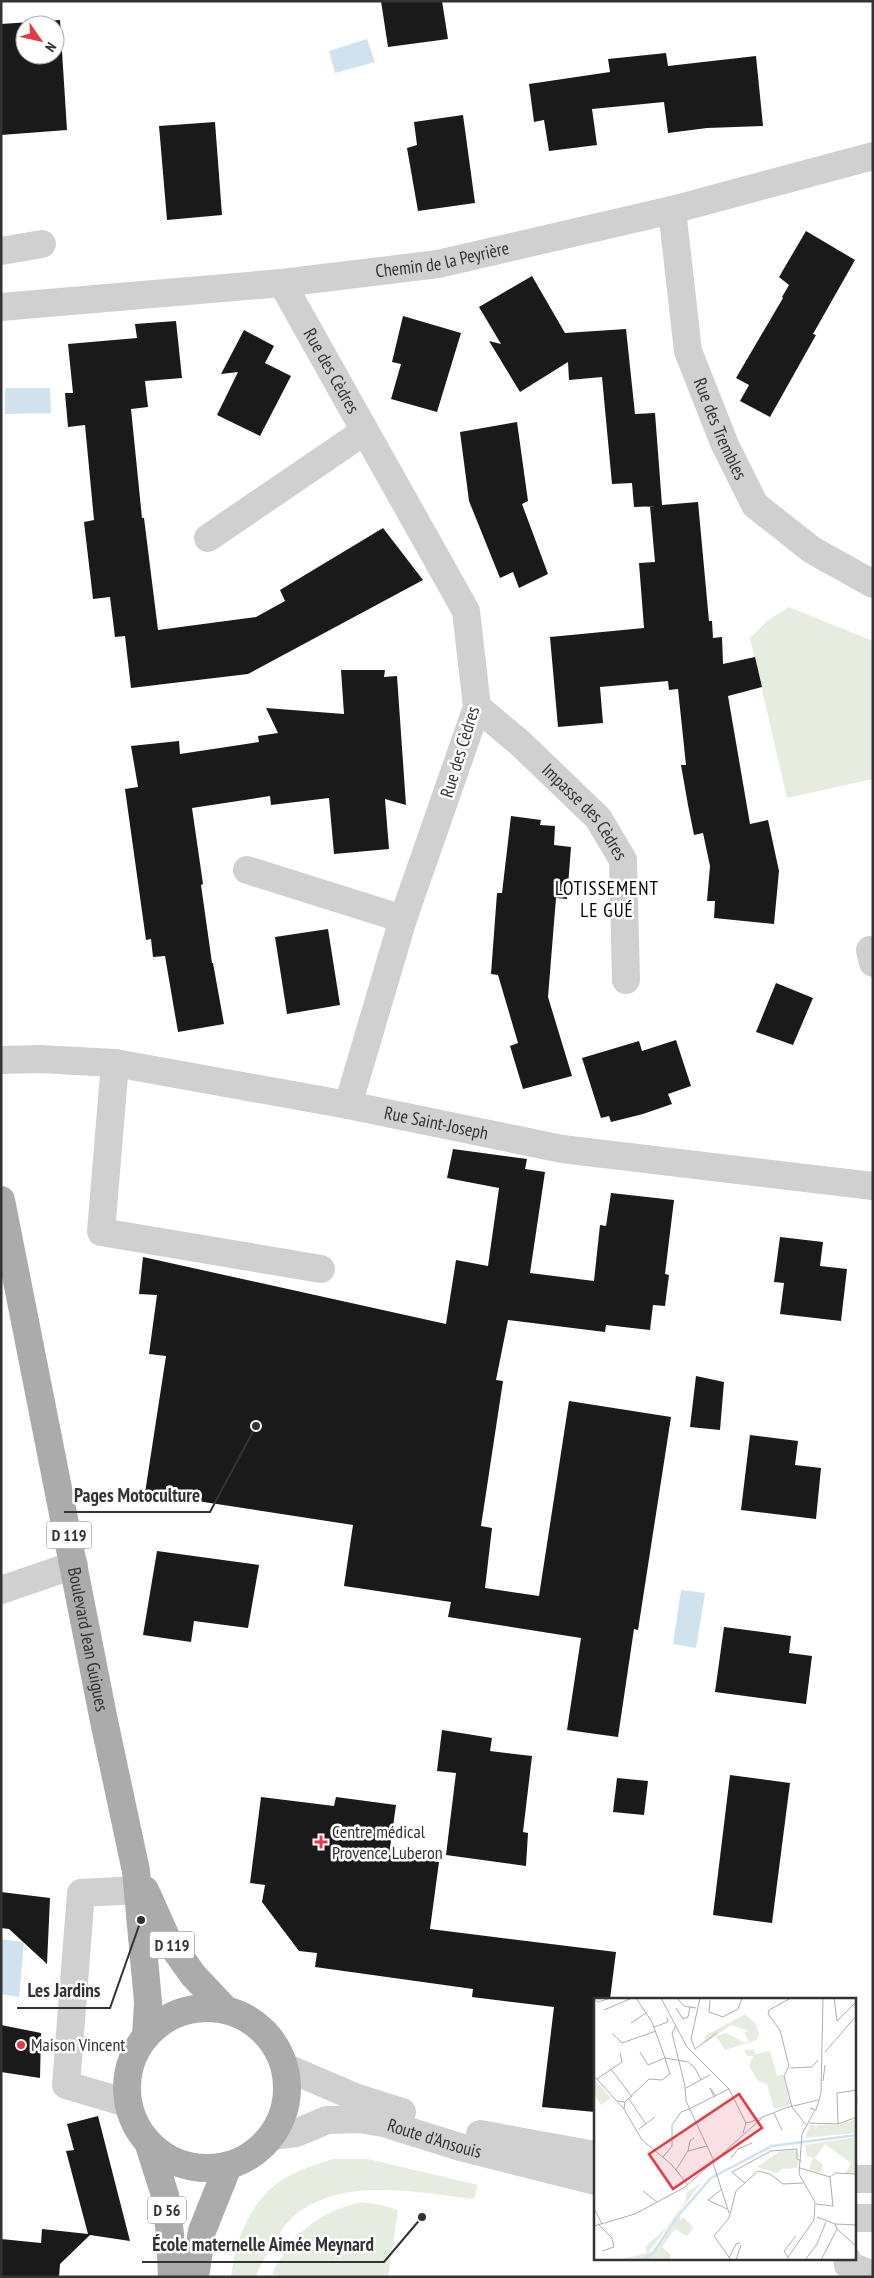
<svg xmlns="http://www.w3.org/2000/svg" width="874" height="2278" font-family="'PT Sans Narrow',sans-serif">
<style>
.green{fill:#e6ecdf}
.water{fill:#cfe2ee}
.building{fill:#1a1a1a;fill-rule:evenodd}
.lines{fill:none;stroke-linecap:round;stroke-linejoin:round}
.minor{stroke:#d0d0d0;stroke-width:28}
.major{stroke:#ababab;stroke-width:28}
.poi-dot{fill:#e63946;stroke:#fff;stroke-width:2}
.labels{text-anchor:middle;stroke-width:5;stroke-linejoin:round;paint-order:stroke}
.shield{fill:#fff;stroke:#707070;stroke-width:1}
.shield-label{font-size:16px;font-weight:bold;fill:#333}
.street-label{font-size:18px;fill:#333;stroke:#fff}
.poi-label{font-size:18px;fill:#333;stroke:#fff;text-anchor:start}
.neighbourhood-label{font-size:19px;letter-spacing:1px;fill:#000;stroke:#fff}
.inset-river{fill:none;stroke:#cfe2ee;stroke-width:2.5}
.inset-road{fill:none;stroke:#adadad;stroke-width:1}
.view{fill:#e63946;fill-opacity:0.15;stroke:#e63946;stroke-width:2.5}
.inset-edge{fill:none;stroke:#333;stroke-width:2.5}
.leader{fill:none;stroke:#333;stroke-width:2}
.callout-dot{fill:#333;stroke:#fff;stroke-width:2}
.callout-label{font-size:19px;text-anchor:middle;font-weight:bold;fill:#333;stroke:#fff;stroke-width:5;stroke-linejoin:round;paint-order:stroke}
</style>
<rect width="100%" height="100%" fill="#fff"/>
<g class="green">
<polygon points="789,607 873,641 873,779 787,798 750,638 767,621"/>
<path d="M 333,2159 L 368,2159 L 478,2185 L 474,2199 C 416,2193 336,2174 289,2221 C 275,2236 265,2258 255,2277 L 231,2277 C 235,2240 250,2201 282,2180 C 297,2170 315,2165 333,2159 Z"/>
<path d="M 362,2202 L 382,2205 L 398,2210 L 388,2277 L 283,2277 L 272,2274 C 293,2233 318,2212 362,2202 Z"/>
</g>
<g class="water">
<polygon points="367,39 375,62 335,73 329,51"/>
<polygon points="5,388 50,388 51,413 5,414"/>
<polygon points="681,1590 705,1593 696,1648 673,1644"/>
<polygon points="1,1939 24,1942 19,1997 1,1994"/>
</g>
<g class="building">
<polygon points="381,1 442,1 448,39 388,47"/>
<path d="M 60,20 L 67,130 L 1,135 L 1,24 ZM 25,25 L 55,25 L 55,55 L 25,55 Z"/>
<polygon points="666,53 668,66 756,56 763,126 707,128 668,133 664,102 592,109 597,145 549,151 544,120 534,122 529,84 610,72 608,59"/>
<polygon points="463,115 475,203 418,211 407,148 417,145 414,122"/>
<polygon points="215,122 222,215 167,220 159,126"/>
<polygon points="806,231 855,260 813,334 816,335 770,417 740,401 749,385 736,378 783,298 782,297 789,285 779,277"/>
<polygon points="532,276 565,333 626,329 635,414 655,413 662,505 698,502 709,621 712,621 713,638 722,637 723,664 755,657 762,687 728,696 750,824 768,820 779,871 774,924 714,918 715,901 707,901 710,866 703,833 694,835 688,805 681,765 686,765 678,689 669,690 668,681 600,687 603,723 558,727 550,637 644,628 639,563 655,562 650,506 656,506 634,507 632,483 612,484 602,377 569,380 568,362 520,392 489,341 501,344 479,307"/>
<polygon points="403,316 461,333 437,412 391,399 401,364 392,362"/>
<polygon points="176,321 182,378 145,381 148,407 131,409 142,518 144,518 158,630 256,617 285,601 280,590 383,528 423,580 248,674 131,688 125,636 115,637 110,597 93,599 84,522 94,520 85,425 68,427 65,393 73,393 68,344 137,338 135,324"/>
<polygon points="244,330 274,346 265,363 291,376 260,436 217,415 238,372 221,374"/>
<polygon points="517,422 528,501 522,504 548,574 519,588 513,572 500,578 469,501 460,432"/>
<polygon points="341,670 385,670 384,677 397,676 406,805 385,799 389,849 334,854 329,798 271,805 270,796 192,808 203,884 201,885 212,963 213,963 224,1024 178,1032 165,956 153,957 151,939 146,940 125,789 138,787 131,746 179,741 180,754 259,742 258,736 278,733 266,708 344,714"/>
<polygon points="511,816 541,820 540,825 555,826 554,845 571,847 567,899 556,898 548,997 572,1076 523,1089 510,1046 518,1043 498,975 491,974 497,893 502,893"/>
<polygon points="328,929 340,1005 287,1014 275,937"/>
<polygon points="776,983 813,998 793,1045 756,1032"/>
<polygon points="676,1040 691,1086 668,1094 672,1104 643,1114 611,1122 609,1116 601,1118 582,1058 639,1041 642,1051"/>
<polygon points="453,1149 527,1159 525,1169 545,1172 530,1273 594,1281 600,1225 606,1226 611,1193 674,1200 665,1274 669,1275 665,1306 653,1305 650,1330 606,1325 605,1332 508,1320 496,1380 503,1381 481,1526 492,1528 485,1588 539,1596 569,1401 671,1417 638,1630 634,1629 618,1737 567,1730 581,1638 448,1617 451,1602 344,1586 353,1525 145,1493 166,1356 149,1354 157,1295 139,1294 143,1257 446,1324 456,1260 488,1266 499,1188 447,1178"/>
<polygon points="780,1237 823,1242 820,1266 847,1269 841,1321 780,1314 784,1283 774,1282"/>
<polygon points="696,1376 724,1382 720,1430 690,1427"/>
<polygon points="750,1435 798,1441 795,1465 821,1468 816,1519 741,1510"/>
<polygon points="157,1551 259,1565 248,1628 194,1621 191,1642 143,1635"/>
<polygon points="724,1627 791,1636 789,1653 812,1656 806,1704 715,1692"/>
<polygon points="442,1730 492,1738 490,1751 532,1756 523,1832 528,1833 526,1866 446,1855 456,1773 437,1771"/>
<polygon points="730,1775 790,1783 772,1923 713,1915"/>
<polygon points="617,1778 648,1781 644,1815 613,1812"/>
<polygon points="261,1797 334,1806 336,1797 396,1805 389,1855 439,1862 430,1929 616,1952 610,1999 595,1999 595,2112 542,2107 554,2007 472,1997 473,1989 315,1967 317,1953 299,1951 262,1902 265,1885 250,1883"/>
<polygon points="1,1892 50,1898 47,1964 9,1929 1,1928"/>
<polygon points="1,2025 41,2033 40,2078 1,2072"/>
<polygon points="98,2116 130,2241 90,2235 60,2264 59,2277 1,2277 1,2239 41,2243 42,2229 88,2234 66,2151 74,2150 67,2124"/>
</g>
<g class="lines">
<g class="minor">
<path id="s1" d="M 672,210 L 688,351 L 725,445 L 755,505 L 812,550 L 873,584"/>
<polyline points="1,251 42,244"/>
<path id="s2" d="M 282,283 L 466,611 L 477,707 L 403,919 L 348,1105"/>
<path id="s3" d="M 1,307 L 282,283 L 438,264 L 672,210 L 873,156"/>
<polyline points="208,538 365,431"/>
<path id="s4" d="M 477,707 L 520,743 L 598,818 L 623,860 L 626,980"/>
<polyline points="247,870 403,919"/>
<polyline points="870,950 873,963"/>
<path id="s5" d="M 1,1060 L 39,1059 L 115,1063 L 348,1105 L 562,1149 L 873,1186"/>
<polyline points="115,1063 101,1232 321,1269"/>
<polyline points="1,1590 74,1565"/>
<polyline points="285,2067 355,2097 402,2112"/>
<polyline points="127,2103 66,2085 81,1893 138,1890"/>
<polyline points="480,2134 595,2155"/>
<path id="s6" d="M 272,2136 L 296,2133 L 327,2120 L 360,2119 L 383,2123 L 460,2147 L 595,2181"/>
<polyline points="855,2179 873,2179"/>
<polyline points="855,2218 873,2218"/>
<polyline points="847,2259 848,2265 873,2275"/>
</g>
<g class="major">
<path id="s7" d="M 1,1200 L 104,1721 L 136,1871 L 148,2002 L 146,2036"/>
<polyline points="145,1890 166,1937 193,1975 225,2009"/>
<circle cx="207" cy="2088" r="80"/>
<polyline points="149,2145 165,2195 170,2234 172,2277"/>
<polyline points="195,2277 202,2231 228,2166"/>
</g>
</g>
<g class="poi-dot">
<path d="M318.5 1834.5h5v5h5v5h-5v5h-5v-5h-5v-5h5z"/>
<circle cx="21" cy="2045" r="5"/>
</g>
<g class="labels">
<g class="shield">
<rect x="46.5" y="1521.5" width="45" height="27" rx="4"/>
<rect x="149.5" y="1931.5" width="45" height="27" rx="4"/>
<rect x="148" y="2196.5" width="38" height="27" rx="4"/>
</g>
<g class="shield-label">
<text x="69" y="1541">D 119</text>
<text x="172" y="1951">D 119</text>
<text x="167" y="2216">D 56</text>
</g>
<g class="street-label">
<text dy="6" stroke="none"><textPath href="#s3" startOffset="444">Chemin de la Peyrière</textPath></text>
<text dy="6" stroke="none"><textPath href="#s2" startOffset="101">Rue des Cèdres</textPath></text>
<text dy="6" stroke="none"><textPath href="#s1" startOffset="226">Rue des Trembles</textPath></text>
<text transform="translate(460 752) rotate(-73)" y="6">Rue des Cèdres</text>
<text dy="6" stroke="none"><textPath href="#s4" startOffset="151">Impasse des Cèdres</textPath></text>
<text dy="6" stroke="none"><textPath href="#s5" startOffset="441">Rue Saint-Joseph</textPath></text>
<text dy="6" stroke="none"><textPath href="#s7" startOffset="448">Boulevard Jean Guigues</textPath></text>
<text dy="6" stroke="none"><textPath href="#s6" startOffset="168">Route d'Ansouis</textPath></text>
</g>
<g class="poi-label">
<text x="332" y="1838">Centre médical<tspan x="332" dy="21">Provence Luberon</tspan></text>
<text x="31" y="2051">Maison Vincent</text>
</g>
<g class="neighbourhood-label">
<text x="607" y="895">LOTISSEMENT<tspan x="607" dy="22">LE GUÉ</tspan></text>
</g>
</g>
<g transform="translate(594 1998)">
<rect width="262" height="262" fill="#fff"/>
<path d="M 151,16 L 161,25 L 165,36 L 164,41 L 157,44 L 131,52 L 122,38 L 132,35 L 152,45 L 155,43 L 150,35 L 154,33 L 137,27 L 111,45 L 111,38 ZM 160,51 L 161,56 L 176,53 L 183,78 L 189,76 L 196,107 L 180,111 L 173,86 L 164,83 L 155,68 L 159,58 L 153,58 L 150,52 ZM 0,81 L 17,100 L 7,107 L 0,96 ZM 262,121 L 262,135 L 211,140 L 216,127 L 221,127 L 222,132 L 223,127 L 245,127 ZM 262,139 L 262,174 L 251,176 L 257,165 L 231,146 L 221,160 L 229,167 L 227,175 L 215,171 L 219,160 L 213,158 L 211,147 ZM 203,152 L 204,170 L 188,171 L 183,175 L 163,169 L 186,153 ZM 107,185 L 54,255 L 64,250 L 86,217 L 86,223 L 89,219 L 100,230 L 93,238 L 81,231 L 68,249 L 77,257 L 75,262 L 24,262 L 53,255 L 51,249 L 72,230 L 91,204 L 93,194 Z" fill="#e6ecdf"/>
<path class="inset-river" d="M 48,262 L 59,255 L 83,219 L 117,180 L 178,148 L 263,137"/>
<path class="inset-road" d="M 42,0 L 58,24 L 71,60 L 94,64 L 101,70 L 107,82M 67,0 L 93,49 L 135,91 L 152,125M 83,0 L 90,8 L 102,10M 197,0 L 175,12 L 174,16 L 186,32 L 195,68 L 190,78 L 198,109 L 213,128M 240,0 L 243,23 L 263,3M 0,1 L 4,4 L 17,0M 116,2 L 115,14 L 129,19 L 144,11 L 148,0M 82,10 L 89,21 L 94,19 L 96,9M 10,12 L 38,0M 37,25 L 52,15M 82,28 L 78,35 L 91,88 L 92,103 L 120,163M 60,29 L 74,24 L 73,20M 19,36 L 28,45 L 62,33M 101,51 L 97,41 L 106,0M 101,51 L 123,35M 231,54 L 263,17M 196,70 L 218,69 L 224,62M 17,71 L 38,99M 0,78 L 30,111 L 48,142 L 77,166 L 94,187M 3,81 L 28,64 L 26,55M 229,83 L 231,67M 92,90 L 116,77M 120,99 L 116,90 L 122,98M 35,101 L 52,126M 23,103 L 31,104 L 30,111M 31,104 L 55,81 L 68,82 L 76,76 L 71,60 L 54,67 L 46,54M 216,110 L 222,112 L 227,95 L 229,0M 95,111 L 135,91M 180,115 L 188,132M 262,119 L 263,99M 157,124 L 191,110 L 224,102M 215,125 L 244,126 L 263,119M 244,126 L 243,95 L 263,92M 45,131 L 61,119M 149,135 L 152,125 L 157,124M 94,153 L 96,143 L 100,140M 69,159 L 78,148 L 78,127 L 87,114 L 95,111M 137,160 L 144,151 L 158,145M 119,165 L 135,215M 206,170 L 236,179 L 241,175 L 263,176M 82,172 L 94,153 L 113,148M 151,185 L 138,174 L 177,153 L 203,151 L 203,161 L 207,163M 128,191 L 114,202 L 133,211M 49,193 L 63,204M 222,206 L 239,208 L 236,179M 0,210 L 8,226M 223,219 L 241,226 L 243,231 L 263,249M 241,226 L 263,227M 5,227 L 18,240 L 20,249 L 8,253M 0,228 L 41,216 L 91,189 L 167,121M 194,259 L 190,253 L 202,238M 135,260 L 142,246 L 146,245M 137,262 L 120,238 L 135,220 L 142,193 L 164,173 L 176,176 L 189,186 L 209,185M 142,262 L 147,247M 192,262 L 220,222 L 221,204 L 205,176 L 208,136 L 221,112M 211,262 L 223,246 L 232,224M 227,262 L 243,231"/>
<path class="view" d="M 145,96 L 168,130 L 79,191 L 55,156 Z"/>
<rect width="262" height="262" class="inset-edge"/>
</g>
<path class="leader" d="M256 1426L210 1512H64M141 1920L110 2008H17M422 2217L384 2262H142"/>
<g class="callout-dot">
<circle cx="256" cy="1426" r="5"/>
<circle cx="141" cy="1920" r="5"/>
<circle cx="422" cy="2217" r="5"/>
</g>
<g class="callout-label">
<text x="137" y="1502">Pages Motoculture</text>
<text x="64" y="1997">Les Jardins</text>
<text x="263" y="2251">École maternelle Aimée Meynard</text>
</g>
<rect width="874" height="2278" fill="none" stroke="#333333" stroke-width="5"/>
<g transform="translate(40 40) rotate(124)"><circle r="24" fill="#ffffff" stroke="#adadad"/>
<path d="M0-4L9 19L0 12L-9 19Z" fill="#e63946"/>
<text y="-8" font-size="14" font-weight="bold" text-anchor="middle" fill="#333333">N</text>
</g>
</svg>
